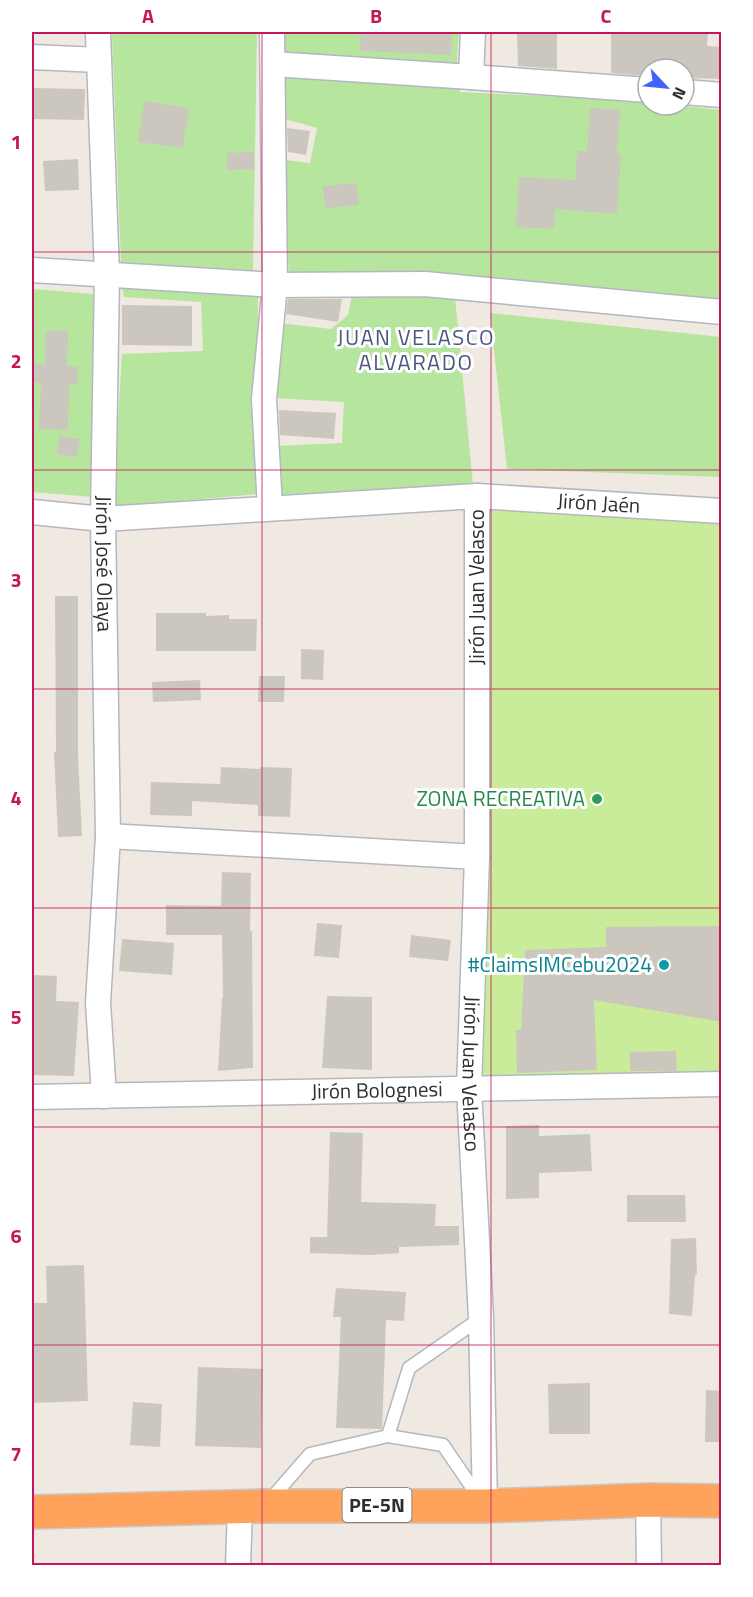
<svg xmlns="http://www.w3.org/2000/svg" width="753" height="1597" font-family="'Titillium Web',sans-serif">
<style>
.green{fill:#b6e59e}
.pitch{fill:#c9ec9a}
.building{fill:#cbc7bf}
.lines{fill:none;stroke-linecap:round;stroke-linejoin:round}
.lane-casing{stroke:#b4b7c1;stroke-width:15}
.street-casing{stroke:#b4b7c1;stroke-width:27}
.highway-casing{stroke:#c9c9c9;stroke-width:36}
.lane{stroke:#fff;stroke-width:12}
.street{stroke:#fff;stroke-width:24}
.highway{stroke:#ffa35c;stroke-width:33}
.grid{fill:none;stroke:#c2185b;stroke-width:1.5;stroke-opacity:0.55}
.leisure-dot{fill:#2e9e5b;stroke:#fff;stroke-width:2}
.culture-dot{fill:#0f9aa8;stroke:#fff;stroke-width:2}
.labels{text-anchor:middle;stroke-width:6;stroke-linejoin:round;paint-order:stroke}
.shield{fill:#fff;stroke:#6d6d6d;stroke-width:1.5}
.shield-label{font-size:20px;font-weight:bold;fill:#2e2e2e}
.street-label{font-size:21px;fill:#2e2e2e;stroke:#fff}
.leisure-label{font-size:21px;fill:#27864d;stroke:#fff;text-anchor:end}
.culture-label{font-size:21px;fill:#0d838f;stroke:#fff;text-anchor:end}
.neighbourhood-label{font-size:22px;letter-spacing:1.5px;fill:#4d5680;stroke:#fff}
.neatline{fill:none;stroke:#c2185b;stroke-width:2}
.grid-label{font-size:20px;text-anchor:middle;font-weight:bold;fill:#c2185b}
</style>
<rect width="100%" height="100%" fill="#efe9e1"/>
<g class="green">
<polygon points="112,32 257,32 253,270 121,263"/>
<polygon points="285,32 459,32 457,56 460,92 622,100 648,102 648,105 674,105 721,110 721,300 289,276 285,160 310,163 317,128 285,119"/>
<polygon points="122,286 258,295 259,494 113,507 122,354 203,351 201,302 124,297"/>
<polygon points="32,289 93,294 93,497 32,492"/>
<polygon points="352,295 455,297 473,485 275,500 276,446 342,443 344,402 274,398 279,323 331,329 348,315"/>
<polygon points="490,313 721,337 721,477 507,469"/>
</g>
<polygon class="pitch" points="477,496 721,511 721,1087 469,1088"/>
<g class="building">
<polygon points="361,32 452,32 451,55 360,51"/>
<polygon points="611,32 708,32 707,46 722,47 722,79 684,78 684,69 648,69 648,76 611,73"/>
<polygon points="517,34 557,34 557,69 518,66"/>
<polygon points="32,88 85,89 84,120 32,119"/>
<polygon points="144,101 189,108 183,148 138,142"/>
<polygon points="590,108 620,110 617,154 621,154 617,214 555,209 554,229 516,227 519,177 575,180 577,151 587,151"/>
<polygon points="287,128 310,131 306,155 288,152"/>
<polygon points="254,152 254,169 227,170 227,153"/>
<polygon points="78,159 79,190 45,191 43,161"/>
<polygon points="357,183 359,205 325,208 323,186"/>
<polygon points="288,299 342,299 338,322 286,314"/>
<polygon points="122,305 192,306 192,346 122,345"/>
<polygon points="46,331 68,331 67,366 78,367 78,385 69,384 68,430 39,429 41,383 32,382 32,364 45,365"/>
<polygon points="279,410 336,413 334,439 280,435"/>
<polygon points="59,436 80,439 77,457 57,454"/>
<polygon points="55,596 78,596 78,756 82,836 58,837 54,752 56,752"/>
<polygon points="156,613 206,613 206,616 229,615 229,619 257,619 256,651 156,651"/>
<polygon points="301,649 324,650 323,680 301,679"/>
<polygon points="259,676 285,676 284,702 258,702"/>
<polygon points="200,680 201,700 153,702 152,682"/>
<polygon points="221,767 260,769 260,767 292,768 290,817 258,816 258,805 192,801 192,816 150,815 151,782 220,784"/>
<polygon points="222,872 251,873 250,931 252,931 253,1068 218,1071 222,998 223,998 222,935 166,935 166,905 221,906"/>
<polygon points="317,923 342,925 339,958 314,956"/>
<polygon points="722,926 722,1022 594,1000 597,1070 517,1073 516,1030 521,1030 525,950 606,947 606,927"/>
<polygon points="411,935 451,940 448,961 409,957"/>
<polygon points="122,939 174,943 172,975 119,971"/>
<polygon points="32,975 57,976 56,1001 79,1002 74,1076 32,1075"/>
<polygon points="327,996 372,997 372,1070 322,1068"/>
<polygon points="676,1051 677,1071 630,1071 630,1052"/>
<polygon points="539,1125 539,1136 590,1134 592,1171 539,1173 539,1198 506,1199 506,1126"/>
<polygon points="330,1132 363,1133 361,1202 436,1204 435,1226 459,1226 459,1245 399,1247 399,1253 370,1255 310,1253 310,1237 327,1237"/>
<polygon points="627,1195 685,1195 686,1222 627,1222"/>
<polygon points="696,1238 697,1275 695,1275 692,1316 669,1314 671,1239"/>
<polygon points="84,1265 88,1401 32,1403 32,1303 47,1303 46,1266"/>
<polygon points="336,1288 406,1292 404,1321 386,1320 382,1429 336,1428 341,1317 333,1317"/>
<polygon points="198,1367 263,1369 261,1448 195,1446"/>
<polygon points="590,1383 590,1434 549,1434 548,1384"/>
<polygon points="706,1390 722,1391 722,1442 705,1442"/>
<polygon points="133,1402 162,1404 160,1447 130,1445"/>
</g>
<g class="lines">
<g class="lane-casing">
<g id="lane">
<polyline points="388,1436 443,1445 482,1502"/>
<polyline points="269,1501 310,1454 388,1436 409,1368 481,1318"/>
</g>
</g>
<g class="street-casing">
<g id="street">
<path id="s1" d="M 98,32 L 107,274 L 103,519 L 108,836 L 98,1003 L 104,1096"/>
<polyline points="32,57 99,60"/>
<polyline points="273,64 471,77 473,32"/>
<polyline points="471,77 648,90"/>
<polyline points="684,92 722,95"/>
<polyline points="32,270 275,285 425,284 722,312"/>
<path id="s2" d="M 477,496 L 477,857 L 469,1088 L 481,1318 L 485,1506"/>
<polyline points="270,508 264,399 275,285 272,32"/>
<path id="s3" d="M 32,512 L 103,519 L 477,496 L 722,511"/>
<polyline points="108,836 477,857"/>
<path id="s4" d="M 32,1097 L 722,1084"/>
<polyline points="648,1500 649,1566"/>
<polyline points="238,1566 240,1508"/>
</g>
</g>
<g class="highway-casing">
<polyline id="highway" points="32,1512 265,1506 485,1506 648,1500 722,1501"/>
</g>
<use href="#lane" class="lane"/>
<use href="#street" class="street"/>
<use href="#highway" class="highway"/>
</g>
<path class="grid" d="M 262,32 L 262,1566M 491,32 L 491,1566M 32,252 L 722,252M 32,470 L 722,470M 32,689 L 722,689M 32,908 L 722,908M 32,1127 L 722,1127M 32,1345 L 722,1345"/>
<circle class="leisure-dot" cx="597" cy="799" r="6"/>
<circle class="culture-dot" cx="664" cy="965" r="6"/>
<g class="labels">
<rect class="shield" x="342.5" y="1488" width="69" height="34" rx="4.5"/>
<g class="shield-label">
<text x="377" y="1512">PE-5N</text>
</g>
<g class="street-label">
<text dy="7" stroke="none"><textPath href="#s3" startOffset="568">Jirón Jaén</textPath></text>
<text dy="7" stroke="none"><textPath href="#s1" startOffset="532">Jirón José Olaya</textPath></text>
<text transform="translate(477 587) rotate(-90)" y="7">Jirón Juan Velasco</text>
<text dy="7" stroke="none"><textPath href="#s2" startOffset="578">Jirón Juan Velasco</textPath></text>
<text dy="7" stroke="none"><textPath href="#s4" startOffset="345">Jirón Bolognesi</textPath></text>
</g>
<g class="leisure-label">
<text x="585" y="806">ZONA RECREATIVA</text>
</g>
<g class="culture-label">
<text x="652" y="972">#ClaimsIMCebu2024</text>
</g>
<g class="neighbourhood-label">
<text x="416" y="345">JUAN VELASCO<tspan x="416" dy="25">ALVARADO</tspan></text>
</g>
</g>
<rect width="753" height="1597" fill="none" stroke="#ffffff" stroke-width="66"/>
<g transform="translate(666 87) rotate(116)"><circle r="28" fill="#ffffff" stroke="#ababab" stroke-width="1.5"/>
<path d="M0-4.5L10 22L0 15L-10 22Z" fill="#4264fb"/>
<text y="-9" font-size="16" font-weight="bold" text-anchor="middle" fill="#2e2e2e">N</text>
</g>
<rect x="33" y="33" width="687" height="1531" class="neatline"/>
<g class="grid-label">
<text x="148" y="23">A</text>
<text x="376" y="23">B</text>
<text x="606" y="23">C</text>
<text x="16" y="149">1</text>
<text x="16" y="368">2</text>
<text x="16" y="587">3</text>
<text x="16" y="805">4</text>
<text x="16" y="1024">5</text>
<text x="16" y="1243">6</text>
<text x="16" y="1461">7</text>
</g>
</svg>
